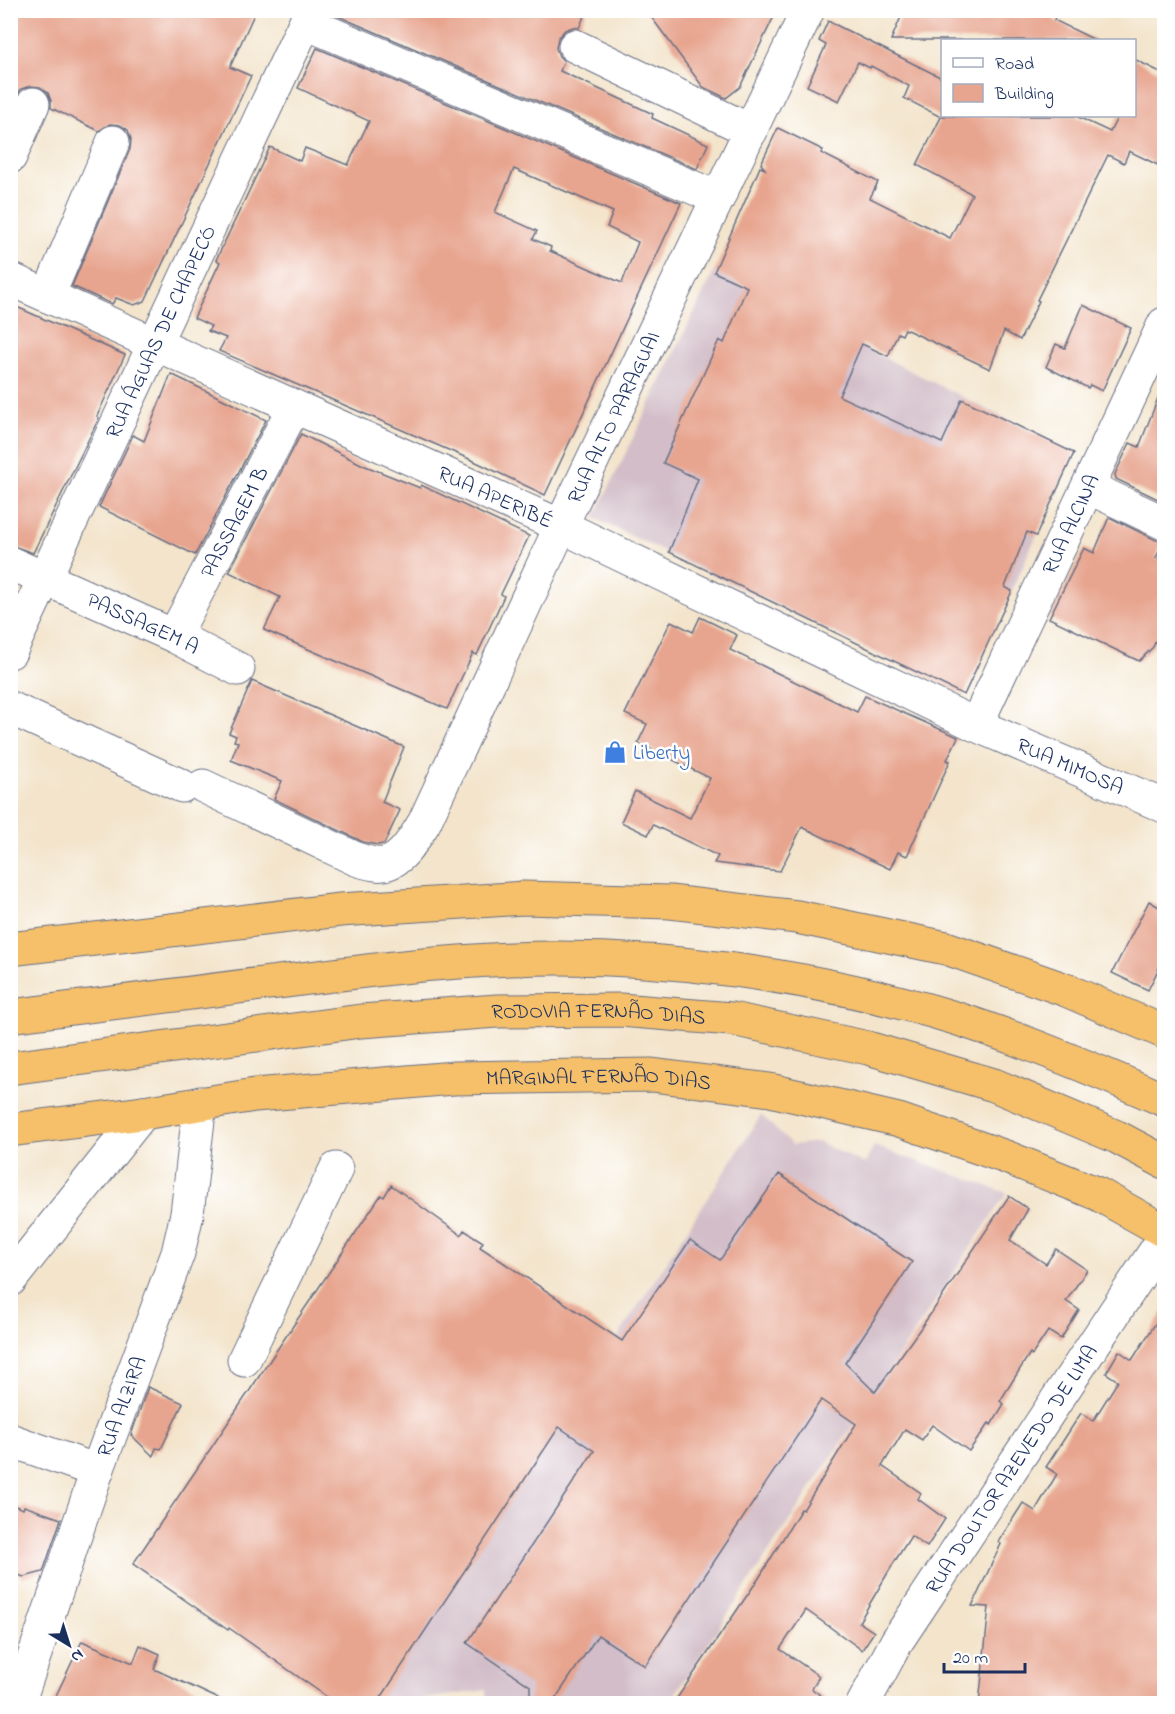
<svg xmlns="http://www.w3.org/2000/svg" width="1175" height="1714" font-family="'Indie Flower',sans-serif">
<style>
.industrial{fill:#d2bdc8}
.building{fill:#e7a48e;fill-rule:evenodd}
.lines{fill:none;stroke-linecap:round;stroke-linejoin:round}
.minor-casing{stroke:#676e84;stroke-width:35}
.highway-casing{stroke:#676e84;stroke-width:35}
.minor{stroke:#fff;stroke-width:33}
.highway{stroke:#f6c06b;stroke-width:33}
.labels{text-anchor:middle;stroke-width:5;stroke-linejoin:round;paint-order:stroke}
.street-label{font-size:21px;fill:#1b2f5e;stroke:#fff}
.shop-label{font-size:21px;fill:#366cbe;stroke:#fff;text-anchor:start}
</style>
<rect width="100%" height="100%" fill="#fff"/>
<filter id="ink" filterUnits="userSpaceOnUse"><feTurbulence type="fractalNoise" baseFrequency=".0167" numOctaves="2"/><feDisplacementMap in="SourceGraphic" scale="12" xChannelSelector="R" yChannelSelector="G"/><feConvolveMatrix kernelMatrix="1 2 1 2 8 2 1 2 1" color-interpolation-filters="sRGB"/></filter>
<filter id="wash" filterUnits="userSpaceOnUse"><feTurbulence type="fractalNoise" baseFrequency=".008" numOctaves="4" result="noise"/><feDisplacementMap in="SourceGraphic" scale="24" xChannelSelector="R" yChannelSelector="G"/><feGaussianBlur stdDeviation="1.35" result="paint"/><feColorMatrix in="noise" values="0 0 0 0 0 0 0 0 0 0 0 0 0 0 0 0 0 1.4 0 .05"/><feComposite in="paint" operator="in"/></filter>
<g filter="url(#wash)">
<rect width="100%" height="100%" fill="#f3e4cb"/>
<g class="industrial">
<polygon points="714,272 1074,453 964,695 594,518"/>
<polygon points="761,1115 792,1145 818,1142 865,1164 874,1146 1007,1193 669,1703 575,1703 530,1695 530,1703 486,1703 486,1690 397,1703 370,1704 620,1334"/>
</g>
<g id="blocks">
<g class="building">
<polygon points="10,10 256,10 230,67 251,76 145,301 134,305 116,298 112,304 72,286 130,149 131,139 128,130 120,125 110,124 99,131 51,108 51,101 48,93 40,87 30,86 21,89 10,109"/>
<polygon points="335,10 587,10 579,28 573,27 565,30 558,38 556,48 559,56 564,61 560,71 653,114 652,118 708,144 697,169 333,14"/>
<polygon points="646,10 777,10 740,87 726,98 703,87"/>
<polygon points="904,10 1058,10 1054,20 1095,40 891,40"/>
<polygon points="828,21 942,78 942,116 1076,116 1110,132 1118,116 1134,116 1134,59 1164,74 1164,168 1129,151 1124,163 1108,155 1037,300 1039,301 1020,340 1004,331 990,369 905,329 902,335 898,333 888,356 862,344 839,396 942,443 962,399 1074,453 1036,536 1027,532 1005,587 1012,591 964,695 669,552 698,479 663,463 719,340 724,343 747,287 714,272 760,167 765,169 761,164 778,128 823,150 821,153 878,182 870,198 950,238 972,194 917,165 941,117 904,98 909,86 871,66 870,68 858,62 839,101 807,86 826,45 819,41"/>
<path d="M 317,48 L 681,203 L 545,495 L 474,461 L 219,351 L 226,338 L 208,331 L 211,326 L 194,318 L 220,262 L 216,260 L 270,147 L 300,161 L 305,148 L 348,165 L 369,121 L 298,88 ZM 514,169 L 613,212 L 607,227 L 638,242 L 622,283 L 550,251 L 551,247 L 533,239 L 537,231 L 495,212 Z"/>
<polygon points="10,304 125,355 97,416 99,418 33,553 10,545"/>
<polygon points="1083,305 1131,328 1102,391 1090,385 1088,388 1046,367 1056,344 1065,348"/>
<polygon points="171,374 266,420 195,555 99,507 133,435 144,441"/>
<polygon points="1163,385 1164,386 1164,502 1116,479 1115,474 1130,443 1139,447"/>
<polygon points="301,434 363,465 420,488 421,485 529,536 501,594 504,596 477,655 473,653 447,709 264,630 280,597 229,572"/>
<polygon points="1109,517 1156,540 1164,541 1156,558 1164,562 1164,624 1153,647 1139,661 1049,618 1084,548 1094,553"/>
<polygon points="700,617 737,635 730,650 857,712 865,696 958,737 947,760 950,761 907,856 898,852 890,869 802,827 780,871 714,863 718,856 653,825 648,835 621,822 635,791 690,818 710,778 638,743 647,724 625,714 671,621 693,632"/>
<polygon points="252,681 404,747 382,802 400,810 384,844 377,845 363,842 274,799 282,781 231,760 238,742 234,741 236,736 229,733"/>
<polygon points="1149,901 1164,910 1164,958 1148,990 1112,973"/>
<polygon points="779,1174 912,1262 845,1363 875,1392 932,1312 1009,1196 1028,1209 1010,1240 1046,1264 1056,1249 1087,1270 1066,1301 1079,1310 1067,1329 1061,1339 1048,1331 1032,1355 1030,1353 1000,1401 1004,1404 991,1425 989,1423 969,1451 932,1425 922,1440 905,1429 882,1466 921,1493 918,1499 945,1519 927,1547 911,1536 893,1564 859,1622 874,1632 862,1650 806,1610 780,1649 819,1676 812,1689 833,1704 673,1704 759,1578 801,1509 803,1510 856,1424 821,1400 645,1666 598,1635 552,1704 530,1704 530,1686 467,1643 594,1451 559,1427 377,1704 337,1704 229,1628 228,1630 133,1564 381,1195 384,1197 391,1185 461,1235 464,1230 483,1242 480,1247 622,1341 690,1240 720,1260"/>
<polygon points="1164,1310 1164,1704 979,1704 989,1607 972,1606 1001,1544 998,1542 1023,1503 1035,1511 1057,1474 1046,1467 1081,1413 1093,1421 1118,1381 1106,1373 1119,1351 1132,1360"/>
<polygon points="148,1387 183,1403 161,1449 156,1448 153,1456 131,1435"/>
<polygon points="10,1504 23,1509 24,1506 61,1519 43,1572 24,1577 10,1572"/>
<polygon points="82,1641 133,1663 140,1645 160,1654 154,1669 230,1704 52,1704"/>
</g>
</g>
</g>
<g filter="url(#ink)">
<use href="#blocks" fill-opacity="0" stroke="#676e84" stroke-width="1.5"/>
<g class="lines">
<g class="minor-casing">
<g id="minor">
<polyline points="306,23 718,198"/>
<polyline points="575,46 751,131"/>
<polyline points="10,157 33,104"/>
<path id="s1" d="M 10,279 L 561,526 L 976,725 L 1164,806"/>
<polyline points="48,296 113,142"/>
<polyline points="1088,487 1164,523"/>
<path id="s2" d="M 10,563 L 174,636 L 238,669"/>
<path id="s3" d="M 174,636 L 294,407"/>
<path id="s4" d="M 10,652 L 311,10"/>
<polyline points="10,708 182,786"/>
<path id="s5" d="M 976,725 L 1164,324"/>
<path id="s6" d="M 203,786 L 356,859 C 362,861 369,863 375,864 C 399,868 413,840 424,823 L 561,526 L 808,10"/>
<polyline points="10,1280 143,1113"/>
<polyline points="244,1360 336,1169"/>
<polyline points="10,1440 97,1471"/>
<path id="s7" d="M 18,1704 L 97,1471 L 178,1253 L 187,1214 L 200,1103"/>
<path id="s8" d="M 863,1704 L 897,1641 L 1164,1238"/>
</g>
</g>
<g class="highway-casing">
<g id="highway">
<polyline points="10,949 340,910 524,898 670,902 797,917 946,948 1066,990 1164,1032"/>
<path d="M 10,1016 C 97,1005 183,994 269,983 C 349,973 430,962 511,959 C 658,953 814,975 955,1018 C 1027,1041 1096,1070 1164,1100"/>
<path id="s9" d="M 10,1068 L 361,1021 L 497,1011 L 620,1010 L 732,1019 L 868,1048 L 994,1085 L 1117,1137 L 1164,1162"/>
<path id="s10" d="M 10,1130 L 143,1113 L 255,1095 L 454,1078 L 652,1075 L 770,1090 L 899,1120 L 1006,1157 L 1098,1194 L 1164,1231"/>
</g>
</g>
<use href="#minor" class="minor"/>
<use href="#highway" class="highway"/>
</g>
</g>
<defs>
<g id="shop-bare" transform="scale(1.8)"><path d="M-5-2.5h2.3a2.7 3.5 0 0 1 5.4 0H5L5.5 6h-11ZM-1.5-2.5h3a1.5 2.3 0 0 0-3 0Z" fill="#3f7fe0" stroke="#fff" stroke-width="2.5" paint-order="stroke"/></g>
</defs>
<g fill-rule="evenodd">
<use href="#shop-bare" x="615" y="752"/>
</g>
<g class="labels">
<g class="street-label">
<text dy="7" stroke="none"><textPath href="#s4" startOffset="354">RUA ÁGUAS DE CHAPECÓ</textPath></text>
<text dy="7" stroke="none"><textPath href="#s6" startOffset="705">RUA ALTO PARAGUAI</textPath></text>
<text dy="7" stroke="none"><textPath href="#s1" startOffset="532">RUA APERIBÉ</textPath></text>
<text dy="7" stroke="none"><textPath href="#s3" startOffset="129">PASSAGEM B</textPath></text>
<text dy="7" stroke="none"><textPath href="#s5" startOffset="222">RUA ALCINA</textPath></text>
<text dy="7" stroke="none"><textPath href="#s2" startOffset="146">PASSAGEM A</textPath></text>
<text dy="7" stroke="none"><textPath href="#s1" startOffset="1167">RUA MIMOSA</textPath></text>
<text dy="7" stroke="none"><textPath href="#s9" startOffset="592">RODOVIA FERNÃO DIAS</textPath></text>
<text dy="7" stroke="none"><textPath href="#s10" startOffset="592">MARGINAL FERNÃO DIAS</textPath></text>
<text dy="7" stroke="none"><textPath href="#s7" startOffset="315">RUA ALZIRA</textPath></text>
<text dy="7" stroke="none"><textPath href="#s8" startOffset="278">RUA DOUTOR AZEVEDO DE LIMA</textPath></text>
</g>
<g class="shop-label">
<text x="633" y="759">Liberty</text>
</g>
</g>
<rect width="1175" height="1714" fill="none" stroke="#fff" stroke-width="36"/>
<rect x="941" y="39" width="195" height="78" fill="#ffffff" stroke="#a4acbf" stroke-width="1.5"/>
<rect x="953" y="58" width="30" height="9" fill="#ffffff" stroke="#a4acbf" stroke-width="1.5"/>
<text x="995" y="69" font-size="18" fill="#1b2f5e">Road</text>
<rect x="953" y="84" width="30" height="18" fill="#e7a48e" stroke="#a4acbf" stroke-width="1.5"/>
<text x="995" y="99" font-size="18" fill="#1b2f5e">Building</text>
<g transform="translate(69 1645) rotate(142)" stroke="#ffffff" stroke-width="4.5" paint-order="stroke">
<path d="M0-4.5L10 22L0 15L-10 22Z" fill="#1b2f5e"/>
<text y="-9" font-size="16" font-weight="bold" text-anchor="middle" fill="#1b2f5e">N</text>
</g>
<path d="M944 1663v9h81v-9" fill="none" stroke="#1b2f5e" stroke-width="3"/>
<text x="953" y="1663" font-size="18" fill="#1b2f5e" stroke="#ffffff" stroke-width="4.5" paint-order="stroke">20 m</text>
</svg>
